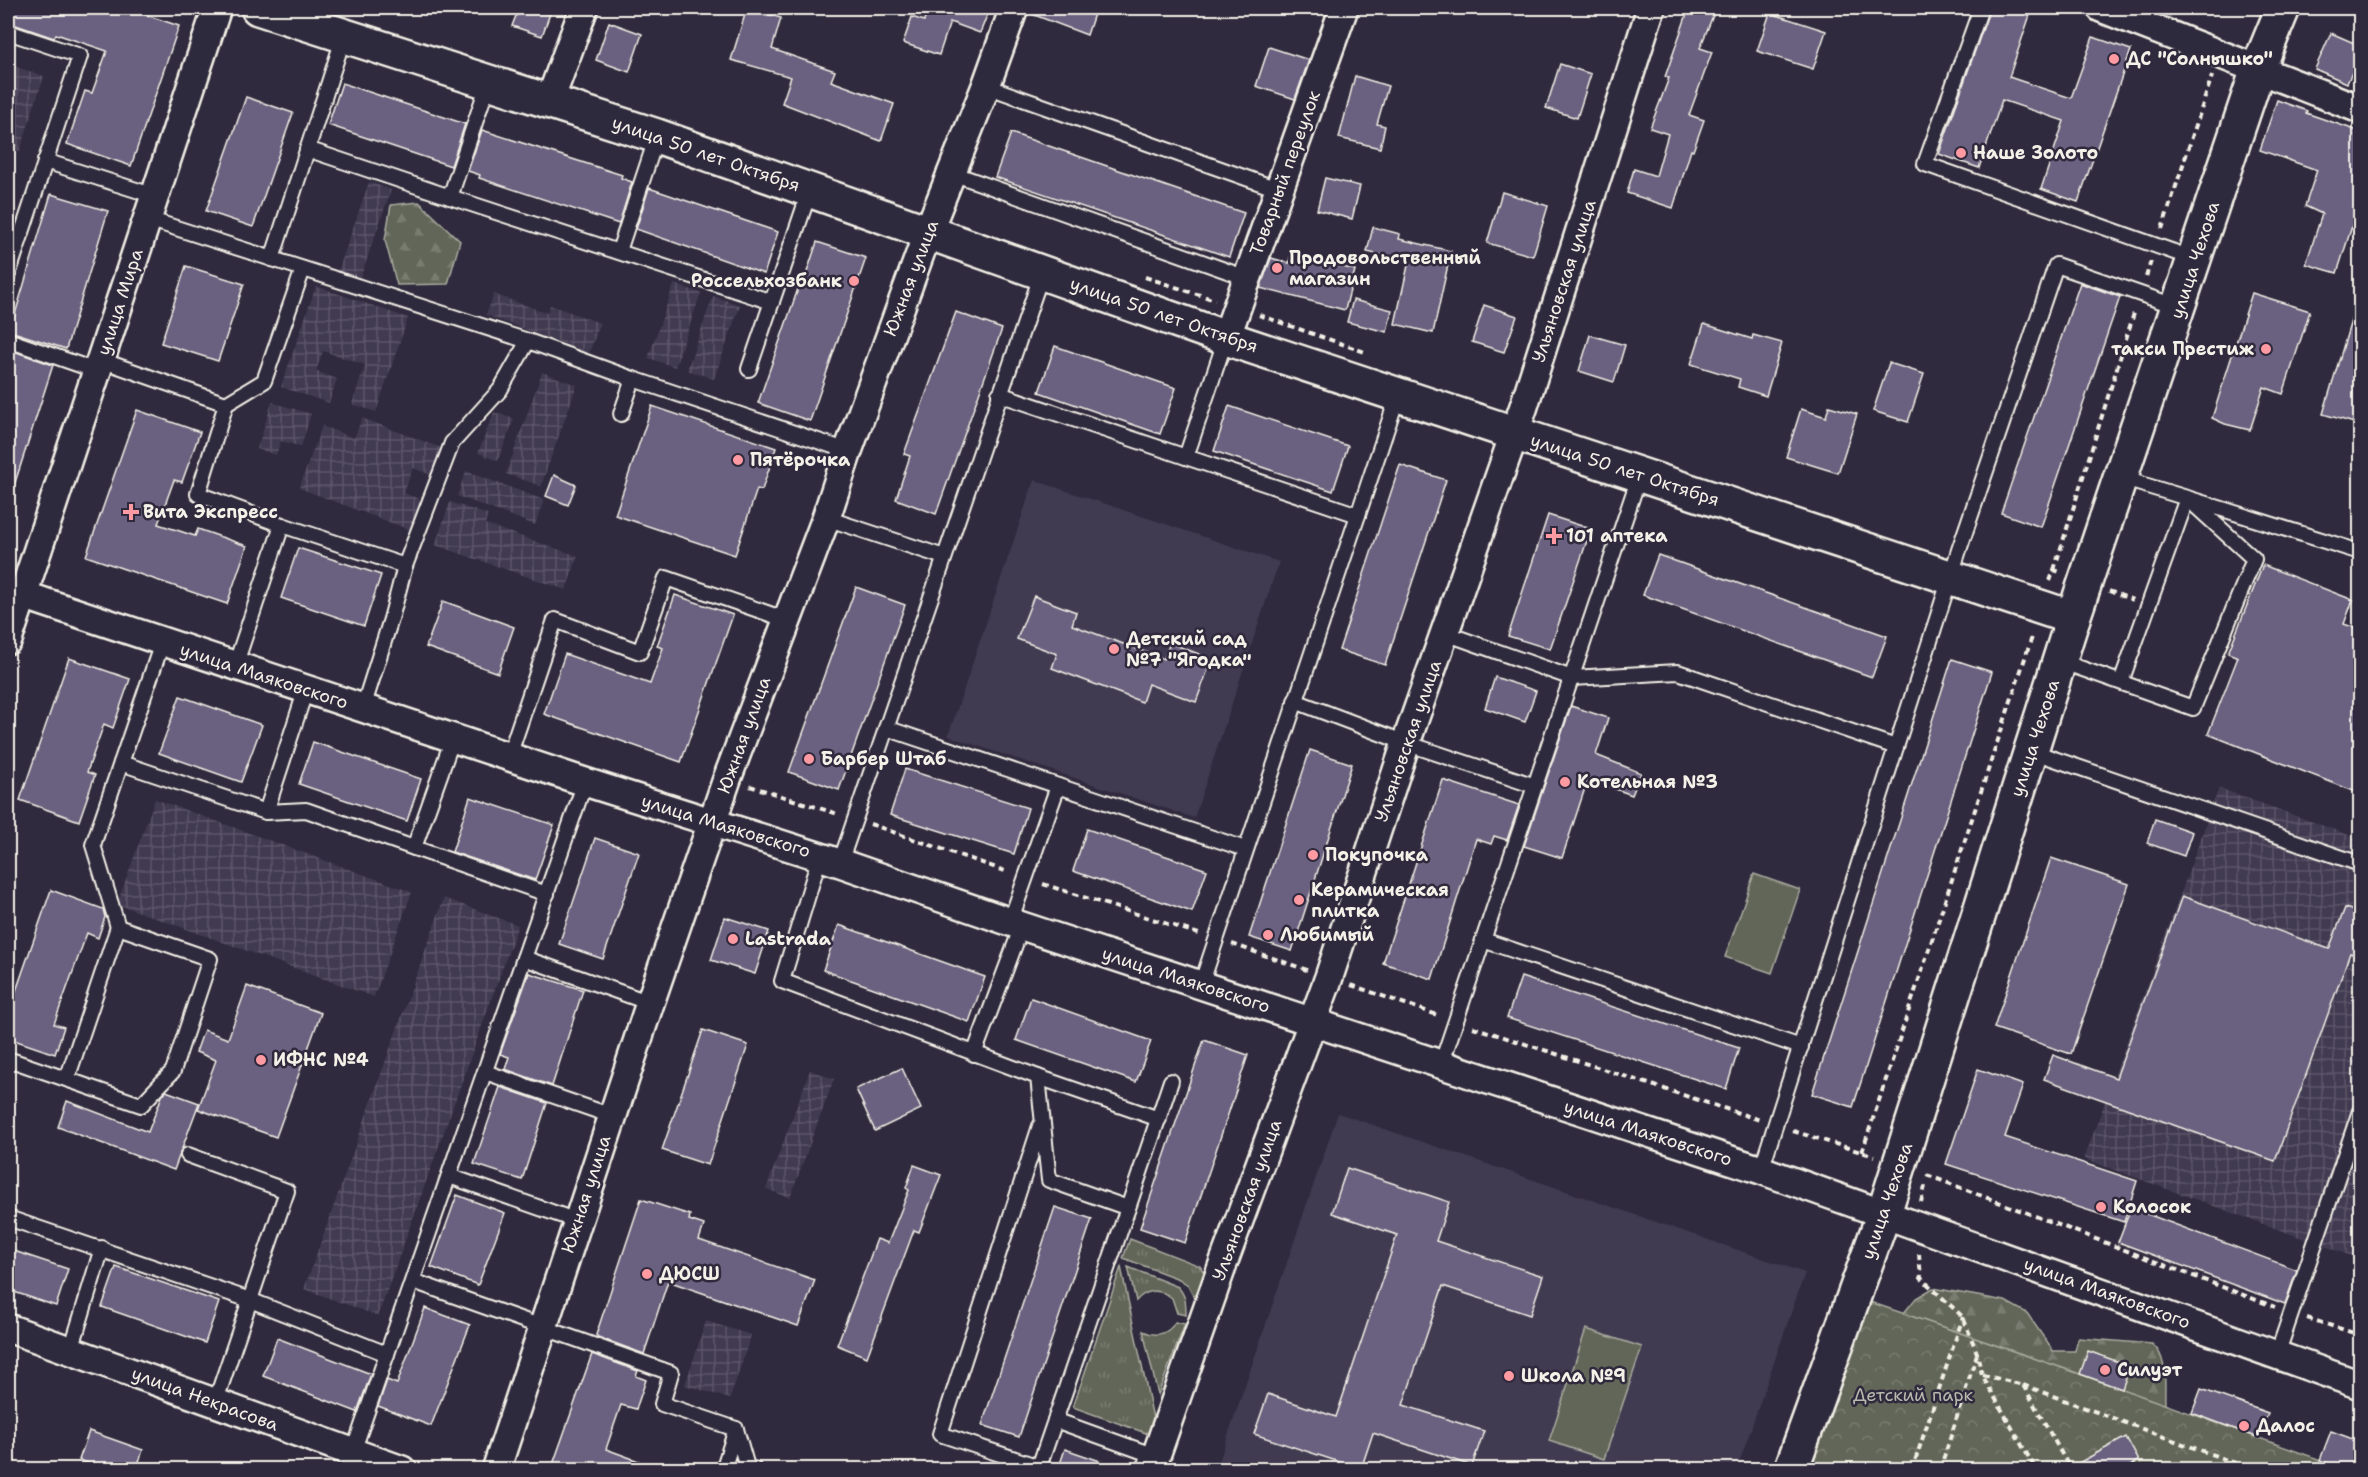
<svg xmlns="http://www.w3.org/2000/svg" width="2368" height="1477" font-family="'Shantell Sans',sans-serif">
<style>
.built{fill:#413a51}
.industrial{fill:url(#industrial-grid)}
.grass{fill:url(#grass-tufts);stroke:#abaca0;stroke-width:1.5}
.forest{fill:url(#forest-firs);stroke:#abaca0;stroke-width:1.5}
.park{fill:url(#park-crowns);stroke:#abaca0;stroke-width:1.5}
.pitch{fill:#626658;stroke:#abaca0;stroke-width:1.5}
.building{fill:#6a617f;stroke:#f4f1e8;stroke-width:1.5}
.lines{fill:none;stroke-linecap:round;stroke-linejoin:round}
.lane-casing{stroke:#f4f1e8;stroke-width:18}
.street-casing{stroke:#f4f1e8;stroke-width:32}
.secondary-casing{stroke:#f4f1e8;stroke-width:38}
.path{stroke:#f4f1e8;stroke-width:4;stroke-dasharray:6 4.5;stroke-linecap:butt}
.lane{stroke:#2f2a3d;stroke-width:14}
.street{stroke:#2f2a3d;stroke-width:27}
.secondary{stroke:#2f2a3d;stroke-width:33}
.poi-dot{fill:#ff9aa2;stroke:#2f2a3d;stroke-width:2}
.labels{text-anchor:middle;stroke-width:5;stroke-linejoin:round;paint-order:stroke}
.poi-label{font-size:18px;font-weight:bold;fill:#f4f1e8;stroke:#2f2a3d;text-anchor:start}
.street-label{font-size:18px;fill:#f4f1e8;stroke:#2f2a3d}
.park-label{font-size:18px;fill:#bab9ae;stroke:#2f2a3d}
</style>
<defs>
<pattern id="industrial-grid" width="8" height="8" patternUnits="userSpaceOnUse" patternTransform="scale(1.5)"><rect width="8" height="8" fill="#413a51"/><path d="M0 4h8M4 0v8" fill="none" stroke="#5d576a"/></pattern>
<pattern id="grass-tufts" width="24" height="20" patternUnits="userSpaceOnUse" patternTransform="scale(1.5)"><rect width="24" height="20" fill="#626658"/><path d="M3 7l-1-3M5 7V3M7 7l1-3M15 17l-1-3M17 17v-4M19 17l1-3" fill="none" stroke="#797c70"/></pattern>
<pattern id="forest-firs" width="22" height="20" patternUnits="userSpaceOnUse" patternTransform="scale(1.5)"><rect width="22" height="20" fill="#626658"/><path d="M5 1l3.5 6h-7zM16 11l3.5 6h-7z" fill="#797c70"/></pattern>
<pattern id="park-crowns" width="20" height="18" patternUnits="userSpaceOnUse" patternTransform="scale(1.5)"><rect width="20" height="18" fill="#626658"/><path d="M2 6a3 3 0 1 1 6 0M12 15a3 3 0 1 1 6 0" fill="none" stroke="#797c70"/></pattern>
</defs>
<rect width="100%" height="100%" fill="#2f2a3d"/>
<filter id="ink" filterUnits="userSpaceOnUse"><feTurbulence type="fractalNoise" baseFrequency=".0167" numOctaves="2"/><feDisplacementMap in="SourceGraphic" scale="12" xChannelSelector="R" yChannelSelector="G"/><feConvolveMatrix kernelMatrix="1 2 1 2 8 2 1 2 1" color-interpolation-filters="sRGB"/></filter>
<g filter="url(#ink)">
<g class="built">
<polygon points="1034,480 1279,562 1194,818 948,736"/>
<polygon points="1338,1113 1805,1273 1737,1469 1216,1470"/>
</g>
<g class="industrial">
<polygon points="8,64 44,76 20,151 8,147"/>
<polygon points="369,182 391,190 359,282 337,274"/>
<polygon points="674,284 701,293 675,367 648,358"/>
<polygon points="316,286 408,318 376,412 352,404 365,365 323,351 316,371 337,379 329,403 281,387"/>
<polygon points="494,294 547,313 550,305 600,323 589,353 486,315"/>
<polygon points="713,296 740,305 714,379 687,370"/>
<polygon points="542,372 577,385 541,486 506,474"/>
<polygon points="272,402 311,414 301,447 281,441 276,455 257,449"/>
<polygon points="494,412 514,419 498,461 478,453"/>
<polygon points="362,418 444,449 434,476 413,468 404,493 422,500 410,530 299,488 322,426 354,438"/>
<polygon points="466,471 544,500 535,525 457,496"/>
<polygon points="450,502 488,515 485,524 578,556 566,590 435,545"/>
<polygon points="2219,788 2360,839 2360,1259 2084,1159"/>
<polygon points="155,799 412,892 374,997 117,904"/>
<polygon points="444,898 518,925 378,1316 304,1289"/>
<polygon points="810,1070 834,1079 790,1198 766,1189"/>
<polygon points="706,1321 751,1335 730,1399 685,1385"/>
</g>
<g class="grass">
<polygon points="1130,1239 1200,1266 1208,1279 1197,1302 1188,1285 1179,1279 1123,1258"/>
<polygon points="1121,1267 1157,1437 1073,1407"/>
<path d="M 1128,1267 L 1178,1287 C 1186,1296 1186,1303 1186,1315 L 1177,1313 L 1172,1298 C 1160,1288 1146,1289 1136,1301 Z"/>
<path d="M 1175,1322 L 1185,1324 L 1158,1395 L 1143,1331 C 1155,1337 1168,1335 1175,1322 Z"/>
</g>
<g class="forest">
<polygon points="419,202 460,241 448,284 397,285 385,240 391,205"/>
<path d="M 1933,1288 L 2005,1301 L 2027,1313 L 2053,1351 L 2075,1351 L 2078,1338 L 2152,1344 C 2169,1358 2164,1384 2165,1405 L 1823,1470 L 1886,1335 L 1916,1298 Z"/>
</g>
<polygon class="park" points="1867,1301 2080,1374 2346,1469 1809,1470"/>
<g class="pitch">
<polygon points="1754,874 1800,890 1772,973 1725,957"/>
<polygon points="1586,1329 1642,1347 1604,1459 1549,1441"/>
</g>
<g class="building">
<polygon points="16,8 126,8 179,26 131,166 67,144 85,91 92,93 107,51 56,34 54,38 10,23"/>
<polygon points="519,8 552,8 542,36 512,26"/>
<polygon points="747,8 781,18 772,49 835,71 831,81 894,104 881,141 782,103 791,77 731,60"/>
<polygon points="917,8 990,8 980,33 950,22 939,55 903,43 912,17 924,21 926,13 917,10"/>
<polygon points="1029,8 1096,8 1087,35 1029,13"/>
<polygon points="1689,8 1716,8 1700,48 1712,52 1689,115 1704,120 1693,151 1691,150 1673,208 1627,193 1634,169 1656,176 1668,134 1650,128 1669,78 1665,77"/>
<polygon points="1990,8 2007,8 2030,15 2009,77 2071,98 2093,37 2131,50 2078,202 2041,189 2064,121 2002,100 1979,168 1939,154"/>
<polygon points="1770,13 1826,31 1813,69 1757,51"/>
<polygon points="609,22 642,34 629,72 596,60"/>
<polygon points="2331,33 2361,46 2361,54 2347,83 2315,69"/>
<polygon points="1269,47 1309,60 1295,99 1256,86"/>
<polygon points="1560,64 1591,74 1577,118 1546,108"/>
<polygon points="1355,76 1388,86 1377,124 1385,126 1380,148 1339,138"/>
<polygon points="342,83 465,124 451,166 328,125"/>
<polygon points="246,97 293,113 253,227 206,211"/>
<polygon points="2277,100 2307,111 2306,113 2361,132 2361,225 2353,223 2337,273 2306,264 2322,214 2305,206 2317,170 2260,150"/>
<polygon points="482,130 622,175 621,178 632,182 619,224 479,178 480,175 468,171"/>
<polygon points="1011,133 1244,213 1229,257 995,177"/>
<polygon points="1325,178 1360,186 1352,219 1317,210"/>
<polygon points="649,188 778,232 764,274 636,229"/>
<polygon points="1502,192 1548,206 1533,256 1487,243"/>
<polygon points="51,194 108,211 66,349 10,331"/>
<polygon points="1373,227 1400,234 1399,239 1451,251 1433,333 1395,324 1409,261 1367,252"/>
<polygon points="817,242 866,258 810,421 758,403 799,286 802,287"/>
<polygon points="1291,254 1355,270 1345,310 1260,288 1271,258 1289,263"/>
<polygon points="186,266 244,284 218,361 161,343"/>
<polygon points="2080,283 2120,297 2041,527 2001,513"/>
<polygon points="2252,293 2310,311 2283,394 2264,387 2250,430 2225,424 2212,418"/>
<polygon points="1353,300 1392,310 1387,332 1347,322"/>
<polygon points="2356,304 2361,304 2361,425 2323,414"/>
<polygon points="1484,305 1517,316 1504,352 1472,342"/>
<polygon points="956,312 1002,329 936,514 896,499 910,456 904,454"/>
<polygon points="1704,324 1752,339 1753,335 1782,343 1766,396 1738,387 1740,379 1691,364"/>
<polygon points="1590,335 1625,345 1614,382 1579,371"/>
<polygon points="1055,346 1176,388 1160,434 1039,392"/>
<polygon points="8,349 53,365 11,495 8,494"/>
<polygon points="1889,363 1924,374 1908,422 1873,411"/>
<polygon points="652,406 776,448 762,490 757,489 735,555 615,515"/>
<polygon points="1229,406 1348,446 1333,491 1214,451"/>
<polygon points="1829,406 1857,414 1838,473 1786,457 1801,409 1826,417"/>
<polygon points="137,410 200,432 182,482 174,480 158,524 195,536 198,529 247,546 227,604 86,556"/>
<polygon points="1400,465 1446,480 1385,665 1339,650"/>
<polygon points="554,475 576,485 568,505 546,496"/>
<polygon points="1548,515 1591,529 1550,649 1508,636"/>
<polygon points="298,548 381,575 364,626 281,598"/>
<polygon points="1658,555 1887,636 1872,677 1643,595"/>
<polygon points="2263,565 2353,600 2344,624 2361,630 2361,794 2208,734 2238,657 2228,653"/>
<polygon points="856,587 905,605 839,790 789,772"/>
<polygon points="675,595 733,615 681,762 544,714 565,654 650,684 663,648 657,646"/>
<polygon points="1034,596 1076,612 1072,625 1164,659 1170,643 1212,659 1196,702 1148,684 1142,702 1052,668 1057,654 1017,639"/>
<polygon points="443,601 514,627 498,673 426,647"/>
<polygon points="69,658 130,679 113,728 104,724 87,772 95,775 79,821 20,800"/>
<polygon points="1952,659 1992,672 1853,1107 1812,1094"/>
<polygon points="1495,677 1536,691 1525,722 1485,708"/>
<polygon points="180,696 262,725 241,782 159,753"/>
<polygon points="1571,706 1608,718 1596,755 1641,773 1632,795 1588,779 1562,858 1524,846"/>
<polygon points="313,742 421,779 407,821 299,784"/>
<polygon points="1310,750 1352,764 1292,951 1249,937"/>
<polygon points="905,769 1028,808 1014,854 890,815"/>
<polygon points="1443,780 1519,805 1507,840 1494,836 1491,844 1476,839 1432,979 1383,963"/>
<polygon points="470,797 554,825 535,880 452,852"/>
<polygon points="2155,819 2192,832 2184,856 2147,843"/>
<polygon points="1087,829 1207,870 1192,912 1073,871"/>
<polygon points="595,838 639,853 603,959 559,944"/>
<polygon points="2051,858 2129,884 2071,1054 1994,1028"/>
<polygon points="51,890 103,909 105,917 98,938 87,933 54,1024 64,1027 55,1054 8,1038 8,1014"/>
<polygon points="2182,896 2329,949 2345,908 2361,913 2361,943 2356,955 2350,953 2275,1161 2044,1079 2053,1055 2116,1078"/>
<polygon points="725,917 769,931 755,974 711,960"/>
<polygon points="839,925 985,977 969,1022 823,970"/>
<polygon points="529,973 583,990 552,1086 505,1069 509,1057 500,1054"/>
<polygon points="1521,977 1739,1048 1726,1089 1507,1018"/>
<polygon points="247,986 321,1013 276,1137 198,1109 216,1060 196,1052 204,1030 228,1039"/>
<polygon points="1031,998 1151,1041 1136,1082 1016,1040"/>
<polygon points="703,1030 748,1045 708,1165 662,1150"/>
<polygon points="1204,1040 1248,1055 1185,1243 1140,1228"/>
<polygon points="902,1068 921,1109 875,1131 856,1089"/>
<polygon points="1978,1069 2023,1085 2005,1137 2137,1181 2124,1222 1946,1164"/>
<polygon points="500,1087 547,1103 522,1180 474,1164"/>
<polygon points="166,1091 199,1103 174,1170 58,1127 67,1101 148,1132 162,1096"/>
<polygon points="914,1165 941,1175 919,1232 914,1230 867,1357 837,1345 877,1239 888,1243 909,1190 906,1188"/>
<polygon points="1347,1168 1449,1202 1436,1241 1543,1276 1530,1315 1443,1286 1403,1405 1484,1431 1472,1466 1373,1433 1361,1469 1254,1434 1268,1394 1336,1417 1397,1235 1332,1213"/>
<polygon points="457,1195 505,1213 478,1285 431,1267"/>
<polygon points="641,1199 690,1215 689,1220 704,1225 699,1240 815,1280 798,1326 668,1281 644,1354 598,1337 596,1335"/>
<polygon points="1055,1207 1092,1219 1019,1437 982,1425"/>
<polygon points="2131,1208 2297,1270 2285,1304 2118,1242"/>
<polygon points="8,1249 68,1269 56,1306 8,1290"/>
<polygon points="116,1267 219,1302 205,1343 102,1307"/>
<polygon points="425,1308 470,1325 431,1426 378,1406 387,1380 397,1384"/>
<polygon points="277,1338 371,1374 357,1412 263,1376"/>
<polygon points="2088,1351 2130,1366 2122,1389 2080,1374"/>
<polygon points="592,1354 638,1371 636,1376 646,1380 636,1409 621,1405 606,1449 655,1467 654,1470 551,1470"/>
<polygon points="2201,1389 2268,1413 2259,1438 2192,1413"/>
<polygon points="89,1431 143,1450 136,1470 107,1470 79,1460"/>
<polygon points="2331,1431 2361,1442 2361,1470 2346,1470 2320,1460"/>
<polygon points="2126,1437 2139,1461 2123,1470 2066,1470"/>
<polygon points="1065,1449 1115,1466 1115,1470 1058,1470"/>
</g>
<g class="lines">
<g class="lane-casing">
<g id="lane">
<polyline points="1981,8 1925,164 2194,259"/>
<polyline points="8,32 80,56 8,275"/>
<polyline points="489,81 450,197 772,302"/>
<polyline points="986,86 1280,190"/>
<polyline points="307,149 450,197"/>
<polyline points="45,161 155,196"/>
<polyline points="952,173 1247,278"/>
<polyline points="148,219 528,341 633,379 848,451"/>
<polyline points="619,251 657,136"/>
<polyline points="272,259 344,36"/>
<polyline points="8,340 97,371"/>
<polyline points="101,360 226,404 198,494 282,525 405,566"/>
<polyline points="749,369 810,190"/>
<polyline points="999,394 1186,457"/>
<polyline points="226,404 264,381 303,269"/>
<polyline points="621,414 633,379"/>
<polyline points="1358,515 1398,395"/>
<polyline points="826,518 944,557"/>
<polyline points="1445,633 1572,678 1678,672 1896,747"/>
<polyline points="162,643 121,763 266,812 306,810 414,848"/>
<polyline points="2060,661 2193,708 2254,559 2187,498 2121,478"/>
<polyline points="235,666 282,525"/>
<polyline points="2121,682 2187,498 2360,552"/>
<polyline points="1295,701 1406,743 1535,786"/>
<polyline points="363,708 391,619 405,566 452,443 500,390 528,341"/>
<polyline points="886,728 1245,849"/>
<polyline points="453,738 414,848 547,894"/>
<polyline points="2031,751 2360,864"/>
<polyline points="509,756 555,620 640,652 666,578 787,620"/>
<polyline points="266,812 306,689"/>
<polyline points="820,856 782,981 1038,1077 1049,1180 1128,1208 1038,1470"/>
<polyline points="840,863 1042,273"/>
<polyline points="1010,922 1058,786"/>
<polyline points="1483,940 1801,1047"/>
<polyline points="524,958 650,1003"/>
<polyline points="1201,985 1358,515 1186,457 1226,338"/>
<polyline points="974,1054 1022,926"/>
<polyline points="8,1059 141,1105 173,1071 210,959 118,927 93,845 121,763"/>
<polyline points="1441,1065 1640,474"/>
<polyline points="485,1072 612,1116"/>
<polyline points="1038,1077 1159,1119"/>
<polyline points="67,1079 118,927"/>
<polyline points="188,1155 287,1191 215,1403"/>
<polyline points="1761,1170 1959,550 2056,265 2178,307"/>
<polyline points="449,1176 577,1221"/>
<polyline points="1128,1208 1171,1081"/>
<polyline points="8,1218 250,1300 387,1354"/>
<polyline points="413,1281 671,1373 662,1404 736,1429"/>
<polyline points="71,1350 102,1248"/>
<polyline points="2277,1355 2360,1111"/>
<polyline points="1055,1420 1155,1456"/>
<polyline points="353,1452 585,782"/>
<polyline points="1039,1467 940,1434 1040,1126"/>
<polyline points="723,1470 736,1429 747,1467 755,1470"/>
</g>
</g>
<g class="street-casing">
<g id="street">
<polyline points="2101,8 2360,109"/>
<polyline points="550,100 584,8"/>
<polyline points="1226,338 1344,8"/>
<polyline points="8,590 585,782 840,863 1022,926 1761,1170 2360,1385"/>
<polyline points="8,640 217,8"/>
<polyline points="8,1328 402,1470"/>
<polyline points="496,1470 650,1003 727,779 826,518 848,451 928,232 986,86 1014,8"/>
<polyline points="1151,1470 1223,1264 1329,977 1406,743 1524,406 1651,8"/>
</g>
</g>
<g class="secondary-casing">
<g id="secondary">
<polyline points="258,8 657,136 1226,338 2073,618"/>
<polyline points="1791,1470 1884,1213 2073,618 2258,69 2283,8"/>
</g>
</g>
<g class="path">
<polyline points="2162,229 2212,76"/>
<polyline points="1145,277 1215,300"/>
<polyline points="2146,277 2151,261"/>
<polyline points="1259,315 1365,352"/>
<polyline points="2054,570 2135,310"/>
<polyline points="2050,581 2054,570 2060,572"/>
<polyline points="2109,591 2133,600"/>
<polyline points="750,786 838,814"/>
<polyline points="870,824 1008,872"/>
<polyline points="1043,884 1199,934"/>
<polyline points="1232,944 1307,970"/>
<polyline points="1351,985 1440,1016"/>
<polyline points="1473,1027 1760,1120"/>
<polyline points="1793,1131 1874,1156"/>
<polyline points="1862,1152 2033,634"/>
<polyline points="1927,1175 2275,1307"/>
<polyline points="1921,1202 1925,1186"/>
<polyline points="1919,1254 1921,1278 1963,1317 1977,1353 1982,1375 2036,1470"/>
<polyline points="2307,1318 2360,1335"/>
<polyline points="1983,1375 2023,1385 2071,1470"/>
<polyline points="2023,1385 2254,1470"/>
<polyline points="1912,1470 1963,1317"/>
<polyline points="1940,1470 1977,1354"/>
</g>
<use href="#lane" class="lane"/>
<use href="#street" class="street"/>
<use href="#secondary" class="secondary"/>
</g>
</g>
<g class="poi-dot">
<circle cx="2114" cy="59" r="6"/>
<circle cx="1961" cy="153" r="6"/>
<circle cx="1277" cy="268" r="6"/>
<circle cx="854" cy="281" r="6"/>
<circle cx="2266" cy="349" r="6"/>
<circle cx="738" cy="460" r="6"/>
<path d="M128 503h6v6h6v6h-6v6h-6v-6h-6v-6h6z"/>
<path d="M1551 527h6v6h6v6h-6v6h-6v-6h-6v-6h6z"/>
<circle cx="1114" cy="649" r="6"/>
<circle cx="809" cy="759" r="6"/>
<circle cx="1565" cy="782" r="6"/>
<circle cx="1313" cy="855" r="6"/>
<circle cx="1299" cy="900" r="6"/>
<circle cx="1268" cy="935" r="6"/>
<circle cx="733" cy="939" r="6"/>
<circle cx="261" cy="1060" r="6"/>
<circle cx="2101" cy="1207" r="6"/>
<circle cx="647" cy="1274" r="6"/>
<circle cx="2105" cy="1370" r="6"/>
<circle cx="1509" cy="1376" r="6"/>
<circle cx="2244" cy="1426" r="6"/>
</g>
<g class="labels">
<g class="poi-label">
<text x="2126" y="65">ДС "Солнышко"</text>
<text x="1973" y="159">Наше Золото</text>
<text x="1289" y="264">Продовольственный<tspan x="1289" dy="21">магазин</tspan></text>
<text x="842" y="287" text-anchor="end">Россельхозбанк</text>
<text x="2254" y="355" text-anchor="end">такси Престиж</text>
<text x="750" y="466">Пятёрочка</text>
<text x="143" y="518">Вита Экспресс</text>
<text x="1566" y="542">101 аптека</text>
<text x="1126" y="645">Детский сад<tspan x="1126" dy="21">№7 "Ягодка"</tspan></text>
<text x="821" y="765">Барбер Штаб</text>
<text x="1577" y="788">Котельная №3</text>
<text x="1325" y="861">Покупочка</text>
<text x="1311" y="896">Керамическая<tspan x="1311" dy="21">плитка</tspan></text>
<text x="1280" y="941">Любимый</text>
<text x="745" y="945">Lastrada</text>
<text x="273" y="1066">ИФНС №4</text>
<text x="2113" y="1213">Колосок</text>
<text x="659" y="1280">ДЮСШ</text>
<text x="2117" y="1376">Силуэт</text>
<text x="1521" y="1382">Школа №9</text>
<text x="2256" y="1432">Далос</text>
</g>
<g class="street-label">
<text transform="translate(706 154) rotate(19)" y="6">улица 50 лет Октября</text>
<text transform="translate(1285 173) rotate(-70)" y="6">Товарный переулок</text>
<text transform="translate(2195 260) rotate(-72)" y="6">улица Чехова</text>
<text transform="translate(911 278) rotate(-69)" y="6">Южная улица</text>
<text transform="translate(1564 281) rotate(-72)" y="6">Ульяновская улица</text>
<text transform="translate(120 302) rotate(-72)" y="6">улица Мира</text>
<text transform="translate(1164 315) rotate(19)" y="6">улица 50 лет Октября</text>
<text transform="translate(1625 470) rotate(18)" y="6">улица 50 лет Октября</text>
<text transform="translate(264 676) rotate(18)" y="6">улица Маяковского</text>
<text transform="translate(744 735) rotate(-70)" y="6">Южная улица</text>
<text transform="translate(2035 738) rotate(-72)" y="6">улица Чехова</text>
<text transform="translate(1408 741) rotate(-71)" y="6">Ульяновская улица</text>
<text transform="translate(726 826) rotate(17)" y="6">улица Маяковского</text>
<text transform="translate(1186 980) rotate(18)" y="6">улица Маяковского</text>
<text transform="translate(1648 1133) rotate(18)" y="6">улица Маяковского</text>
<text transform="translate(586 1194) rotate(-72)" y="6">Южная улица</text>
<text transform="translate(1247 1200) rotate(-70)" y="6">Ульяновская улица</text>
<text transform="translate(1887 1201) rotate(-71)" y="6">улица Чехова</text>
<text transform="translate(2107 1293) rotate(20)" y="6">улица Маяковского</text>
<text transform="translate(205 1399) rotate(20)" y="6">улица Некрасова</text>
</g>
<g class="park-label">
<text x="1913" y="1401">Детский парк</text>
</g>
</g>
<rect width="2368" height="1477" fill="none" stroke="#2f2a3d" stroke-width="30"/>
<rect x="15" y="15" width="2338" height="1447" fill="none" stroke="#f4f1e8" stroke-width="2" filter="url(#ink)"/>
</svg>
